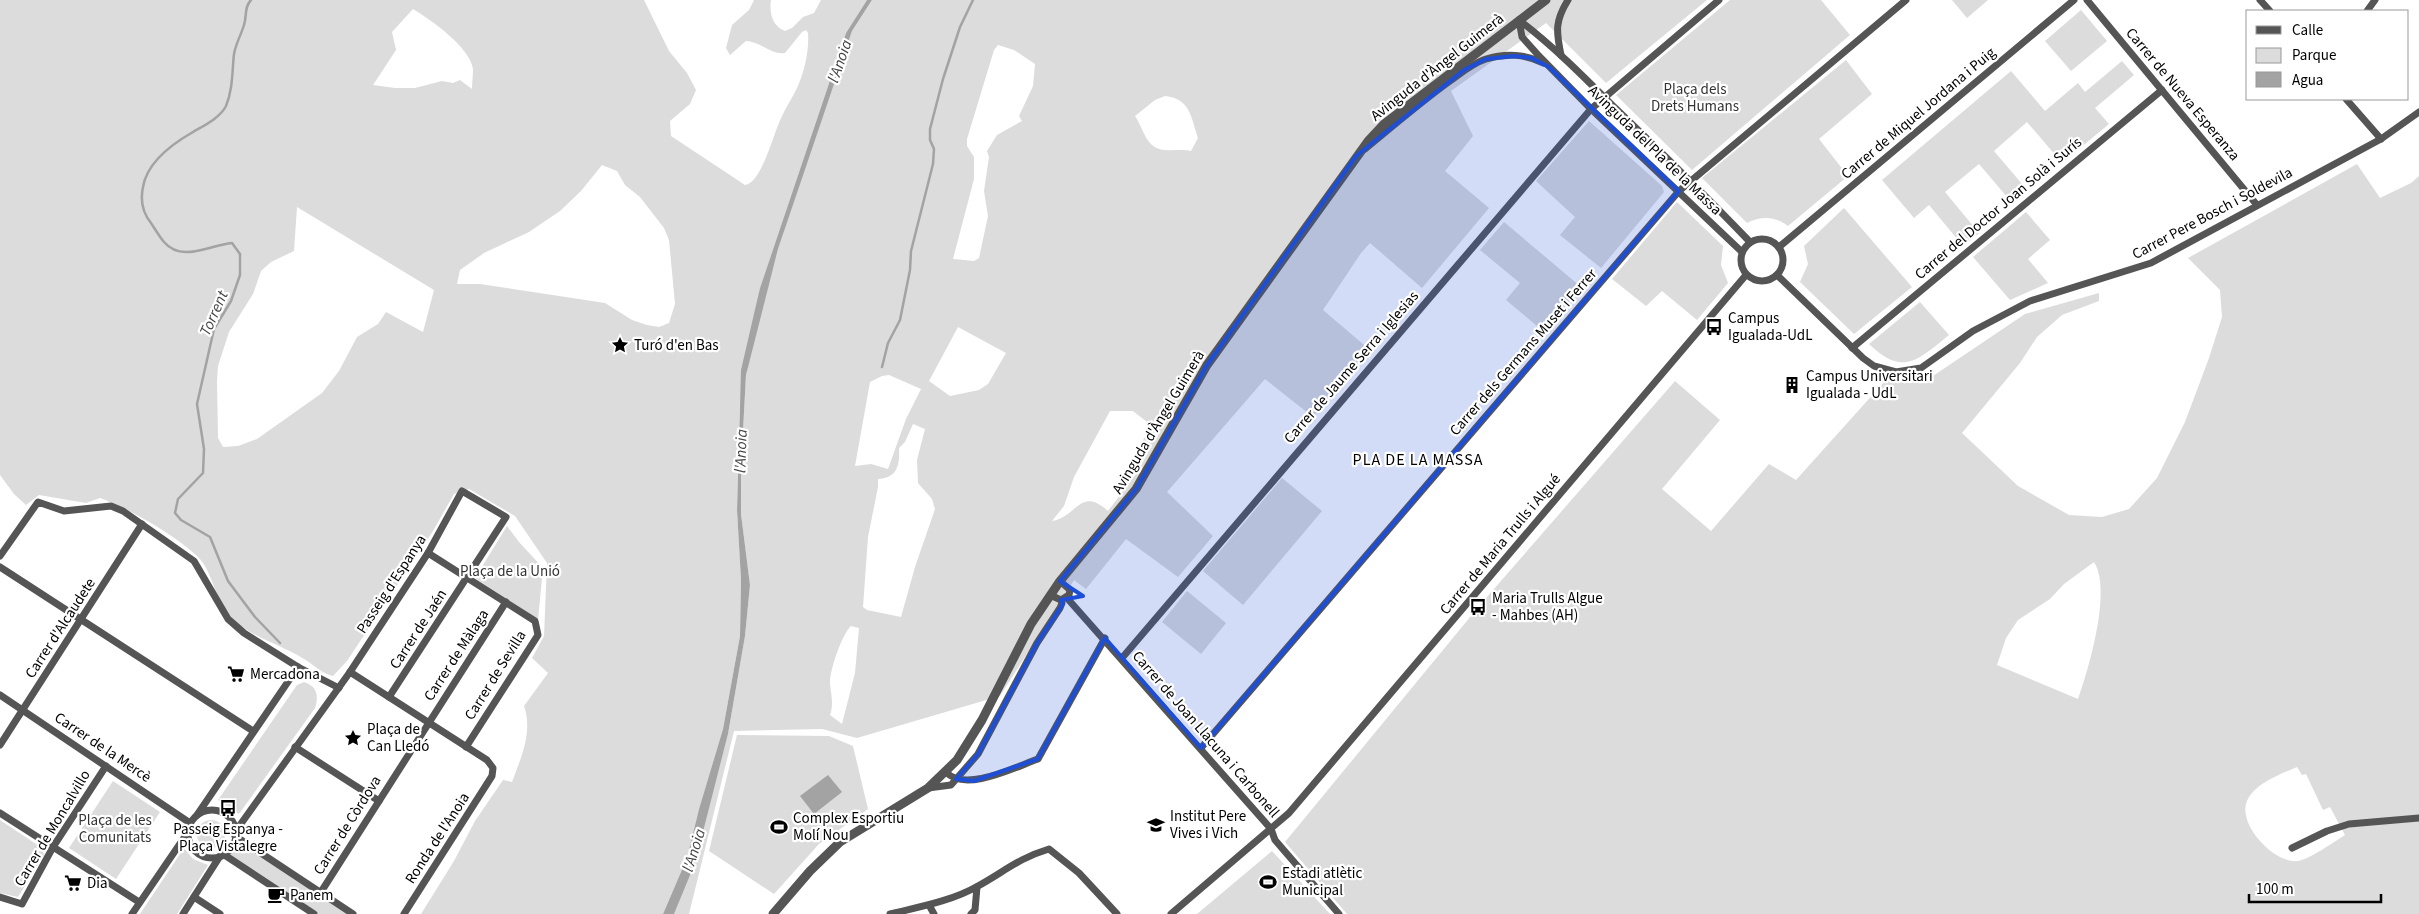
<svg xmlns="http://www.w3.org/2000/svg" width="2419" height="914" font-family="'Source Sans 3',sans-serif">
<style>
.green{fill:#dcdcdc;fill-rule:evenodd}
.water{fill:#a3a3a3}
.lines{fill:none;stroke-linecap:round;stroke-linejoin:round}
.stream{stroke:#a3a3a3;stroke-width:2.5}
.minor{stroke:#555;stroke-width:7}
.tertiary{stroke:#555;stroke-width:9}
.marked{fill:#1d4ed8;fill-opacity:0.2;stroke:#1d4ed8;stroke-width:4;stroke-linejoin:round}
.labels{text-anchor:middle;stroke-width:4.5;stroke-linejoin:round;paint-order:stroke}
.street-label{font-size:15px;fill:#000;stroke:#fff}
.park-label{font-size:15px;fill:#333;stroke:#fff}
.poi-label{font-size:15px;fill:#000;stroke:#fff;text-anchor:start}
.water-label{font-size:16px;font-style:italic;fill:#444;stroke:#fff}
.neighbourhood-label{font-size:16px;letter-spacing:1px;fill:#000;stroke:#fff}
</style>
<rect width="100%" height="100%" fill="#fff"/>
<g class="green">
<path d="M 0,0 L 644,0 L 669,51 L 687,73 L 696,90 L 690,104 L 670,121 L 671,136 L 745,185 C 761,183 773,136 779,123 C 785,107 796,94 801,78 C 806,65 809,47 808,33 L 806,30 L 802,32 L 785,53 C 770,55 762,42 746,41 L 730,55 L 726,48 L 732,25 L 749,10 L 754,0 L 771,0 C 769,12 772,26 785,31 L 792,28 L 803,17 L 814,13 L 821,0 L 867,0 L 846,33 L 760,288 L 740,401 L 737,510 L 741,580 L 740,636 L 723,729 L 699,809 L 687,858 L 663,914 L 421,914 L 454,861 L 475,821 L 503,780 L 512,782 C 521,758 533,732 524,706 L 548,673 L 532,658 L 544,636 L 547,563 L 515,516 L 469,489 L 454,494 L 433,531 L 347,661 L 333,676 C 321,673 314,665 304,659 C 279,643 244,636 226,611 C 215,597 211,569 198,557 C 177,536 128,508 100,498 L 86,503 L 39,495 L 26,505 L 14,494 L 0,475 ZM 413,9 C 431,20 470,47 473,69 C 473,76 472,83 472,89 L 460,80 L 453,83 L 442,81 L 415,88 L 395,88 L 373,85 L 396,50 L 392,32 ZM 602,165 L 617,171 L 625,185 L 640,197 L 664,228 L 669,240 L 675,304 L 669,323 L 659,327 L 647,325 L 632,320 L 605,303 L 480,284 L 457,284 L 460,270 L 484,253 L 529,232 L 560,211 L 581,191 ZM 297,207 L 434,290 L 423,332 L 386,312 L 378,324 L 357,337 L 339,371 L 322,393 L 257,439 L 238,446 L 223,447 L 218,438 L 217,381 L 218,366 L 229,332 L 253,294 L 261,271 L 271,262 L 294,251 Z"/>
<path d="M 872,0 L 1707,0 L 1606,83 L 1546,23 L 1451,91 L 1473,136 L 1445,171 L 1489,208 L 1422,288 L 1370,243 L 1361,253 L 1323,310 L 1370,350 L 1313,417 L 1265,379 L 1167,492 L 1213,536 L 1178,577 L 1126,539 L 1086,589 L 1074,580 L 1000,696 L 857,738 L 822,729 L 734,731 L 689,914 L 674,914 L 694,863 L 728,734 L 745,636 L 750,585 L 741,514 L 741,468 L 746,375 L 750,354 L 778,249 L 805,167 L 852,31 ZM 998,45 L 1014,50 L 1035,64 L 1033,86 L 1019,116 L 1022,121 L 997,135 L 987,151 L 989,157 L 984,191 L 988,216 L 979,258 L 974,261 L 953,259 L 974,179 L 974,157 L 967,146 L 967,139 L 994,50 ZM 1165,96 C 1191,99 1191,118 1198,138 L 1191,151 C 1182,149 1174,151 1166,150 C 1146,150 1144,129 1135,116 L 1155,100 ZM 958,327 L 1006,353 L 988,384 L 979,390 L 950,396 L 929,381 ZM 889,375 L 921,389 L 906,419 L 888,469 L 871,464 L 855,466 L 870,382 L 882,376 ZM 1110,411 L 1133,411 L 1147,422 L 1148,431 L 1140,446 L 1148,452 L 1139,470 L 1108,511 C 1080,486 1077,517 1052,521 L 1064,506 L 1074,477 ZM 913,424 L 925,429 L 917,460 L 918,483 L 932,499 L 935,509 L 915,567 L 901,617 L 867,610 L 863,607 L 868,537 L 878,487 L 878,479 C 897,478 900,466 899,448 L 905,442 ZM 851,626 L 859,628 L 855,673 L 842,724 L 830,715 C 834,704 831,695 830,684 C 829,672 842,634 851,626 Z"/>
<polygon points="1730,0 1821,0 1850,35 1692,170 1616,95"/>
<polygon points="1952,0 1988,0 1967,18"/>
<polygon points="2081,10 2107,41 2071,71 2045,41"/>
<path d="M 1846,60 L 1872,94 L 1819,139 L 1848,176 L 1788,226 C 1775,216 1761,216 1747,223 L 1702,178 Z"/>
<polygon points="2122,61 2134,75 2095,108 2109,124 2062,163 2027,122 1994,151 2028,191 2013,204 1979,164 1945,192 1979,233 1963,246 1929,205 1914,218 1882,180 2011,71 2045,111 2078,83 2085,92"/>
<polygon points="1589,121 1662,186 1664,192 1601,268 1560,235 1575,217 1536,181"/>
<path d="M 2357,164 L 2380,198 L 2411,183 L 2419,176 L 2419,914 L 1347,914 L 1285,842 L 1480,605 L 1675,381 L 1720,420 L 1662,489 L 1711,531 L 1769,464 L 1796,480 L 1885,381 L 1924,382 L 2025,314 L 2099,293 L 2099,301 L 2062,315 L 2037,337 L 2020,363 L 1962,433 L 2018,486 L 2069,515 L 2102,517 L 2129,509 L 2157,478 L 2185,422 L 2209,358 L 2222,317 L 2220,290 L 2188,258 ZM 2094,562 C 2112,590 2089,668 2078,699 L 1997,665 L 2006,638 L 2018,620 L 2050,599 L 2064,584 ZM 2297,767 L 2302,775 L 2306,774 L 2323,810 L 2330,807 L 2345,835 C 2334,842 2310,859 2298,861 C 2274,864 2237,824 2247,801 C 2255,783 2281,774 2297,767 Z"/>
<polygon points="1677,202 1723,246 1721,265 1728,283 1697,320 1662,291 1646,306 1612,279"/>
<polygon points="1844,208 1912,287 1854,334 1800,282 1808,264 1804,246"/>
<polygon points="2026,212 2050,240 2028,259 2048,283 2010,300 1973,257"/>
<polygon points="1504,222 1581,287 1543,331 1506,300 1520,283 1480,250"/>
<path d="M 1920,302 L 1949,335 C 1918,360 1903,377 1869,344 Z"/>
<polygon points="1282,478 1322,511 1243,605 1203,571"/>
<polygon points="507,526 519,542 543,568 538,620 475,578"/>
<polygon points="1187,591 1226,623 1201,654 1162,622"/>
<path d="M 304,682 C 317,686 319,696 315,708 L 239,814 L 218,800 L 297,685 Z"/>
<polygon points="737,735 829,736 853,746 868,809 819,844 774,894 709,851"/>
<polygon points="113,781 160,812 116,879 69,848"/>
<polygon points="0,820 42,848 44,855 18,897 0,893"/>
<circle cx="211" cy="834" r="14"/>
<polygon points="239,841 348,914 319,914 230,855"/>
<polygon points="184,848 193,859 208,865 177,914 140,914"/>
<polygon points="1272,851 1330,914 1197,914"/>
</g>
<g class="water">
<polygon points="867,0 872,0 852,31 778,249 746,375 741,468 741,514 750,585 745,636 728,734 695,863 674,914 663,914 687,858 699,809 723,729 740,636 741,580 737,510 741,370 760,288 846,33"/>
<polygon points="828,775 842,792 814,814 800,796"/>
</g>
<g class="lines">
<g class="stream">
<path d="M 251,0 C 244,7 247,16 244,25 C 241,35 236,43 234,54 C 232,72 233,89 226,106 C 220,118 203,126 193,132 C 172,144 147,162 143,187 C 140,201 142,212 151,223 C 155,229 159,236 164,242 C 182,263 209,245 232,243 L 240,254 L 240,275 L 231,301 L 214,329 L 197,404 L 204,449 L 203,473 L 178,499 L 175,513 L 181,520 L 210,537 L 228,581 L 255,617 L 280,643"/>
<polyline points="882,367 888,343 900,320 910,270 911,251 933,164 934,149 930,140 930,129 943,79 960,27 973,0"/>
</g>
<g class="minor">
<polyline points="2087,0 2257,205"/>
<polyline points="2260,0 2270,11"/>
<polyline points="2367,11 2375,0"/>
<polyline points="1519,20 1522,37 1539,56 1591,109 1742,252"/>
<path d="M 1519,20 C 1552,45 1582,75 1612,105 C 1659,150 1705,195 1750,242"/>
<path d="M 1561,55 C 1556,31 1555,21 1568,0"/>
<polyline points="2346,99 2381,139"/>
<path d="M 1365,149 C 1393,126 1421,102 1450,81 C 1461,73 1473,63 1486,59 C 1505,53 1526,54 1543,63"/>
<circle cx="1762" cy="260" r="21"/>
<polyline points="1779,247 2074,0"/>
<polyline points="1777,275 1863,358 1874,366 1896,372 1921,368 1973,331 2030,301 2151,263 2381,139 2419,112"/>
<polyline points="1852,348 2162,90"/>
<polyline points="428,553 535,621 538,635 466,747"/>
<polyline points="0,556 38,502 64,511 111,506 123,511 194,561 228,619 244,633 298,667 339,688"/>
<polyline points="0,567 253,731"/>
<polyline points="1050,595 1061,600 1069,595 1070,590 1060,581"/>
<polyline points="1067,598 1271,829 1275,840 1339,914"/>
<polyline points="1122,658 1591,109 1719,0"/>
<polyline points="350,672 487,760 493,768 492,776 404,914"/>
<polyline points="0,695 190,823"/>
<polyline points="0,745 142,524"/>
<polyline points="295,747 379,801"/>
<polyline points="1201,748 1679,191 1906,0"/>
<path d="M 946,772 C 965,793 1015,767 1038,759 L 1105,638"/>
<polyline points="928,788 951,785 978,754 1037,643 1060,608 1062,603 1061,600"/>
<circle cx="212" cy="834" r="24"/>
<polyline points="0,813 139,902"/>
<polyline points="197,815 298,667"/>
<polyline points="235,832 350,672 428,553 462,491 506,517 389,697"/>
<polyline points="235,836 353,914"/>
<polyline points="2292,848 2327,831 2349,824 2419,818"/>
<polyline points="223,854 314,914"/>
<polyline points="321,892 506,602"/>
<polyline points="0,897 22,904 53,847 106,766"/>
<polyline points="194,897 220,914"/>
<polyline points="929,905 934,914"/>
<polyline points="132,914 188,832"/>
<polyline points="183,914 220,856"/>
<path d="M 890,914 C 919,907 952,901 978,886 C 1005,871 1019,858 1049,849 L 1079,873 L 1117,914"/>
<polyline points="971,914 975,910 977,887"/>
<polyline points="1171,914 1289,813 1746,275"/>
</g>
<polyline class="tertiary" points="773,914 810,871 840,842 928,788 957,760 982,720 1031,624 1060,581 1136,489 1207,365 1369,140 1384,124 1546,0"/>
</g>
<path class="marked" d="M 1514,56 L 1532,58 L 1549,67 L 1679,191 L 1201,748 L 1105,638 L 1038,759 L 974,781 L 956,779 L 978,754 L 1037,643 L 1063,604 L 1061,600 L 1083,596 L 1060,581 L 1136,489 L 1207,365 L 1356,156 L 1464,70 L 1486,59 Z"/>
<defs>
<g id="bus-bare" transform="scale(1.35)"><path d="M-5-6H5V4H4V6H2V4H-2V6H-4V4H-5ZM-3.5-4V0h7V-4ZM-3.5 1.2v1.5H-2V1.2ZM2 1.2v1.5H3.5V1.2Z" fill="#000" stroke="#fff" stroke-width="2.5" paint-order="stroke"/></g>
<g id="sight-bare" transform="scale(1.35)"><path d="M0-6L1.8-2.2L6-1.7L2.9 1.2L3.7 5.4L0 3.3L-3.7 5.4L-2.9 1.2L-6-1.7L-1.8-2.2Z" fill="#000" stroke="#fff" stroke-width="2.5" paint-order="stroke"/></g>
<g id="building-bare" transform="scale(1.35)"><path d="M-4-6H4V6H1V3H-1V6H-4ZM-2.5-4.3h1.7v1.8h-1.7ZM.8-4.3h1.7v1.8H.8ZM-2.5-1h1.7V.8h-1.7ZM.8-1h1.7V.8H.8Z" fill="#000" stroke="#fff" stroke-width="2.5" paint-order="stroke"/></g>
<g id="supermarket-bare" transform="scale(1.35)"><path d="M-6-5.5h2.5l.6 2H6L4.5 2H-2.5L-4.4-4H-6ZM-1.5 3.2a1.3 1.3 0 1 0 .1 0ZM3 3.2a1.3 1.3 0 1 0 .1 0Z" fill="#000" stroke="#fff" stroke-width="2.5" paint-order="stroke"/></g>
<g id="school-bare" transform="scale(1.35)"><path d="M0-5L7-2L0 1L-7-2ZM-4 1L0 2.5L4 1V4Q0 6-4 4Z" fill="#000" stroke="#fff" stroke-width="2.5" paint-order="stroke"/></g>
<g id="stadium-bare" transform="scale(1.35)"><path d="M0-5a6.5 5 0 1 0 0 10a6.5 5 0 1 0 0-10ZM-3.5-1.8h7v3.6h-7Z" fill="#000" stroke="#fff" stroke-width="2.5" paint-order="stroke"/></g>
<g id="cafe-bare" transform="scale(1.35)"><path d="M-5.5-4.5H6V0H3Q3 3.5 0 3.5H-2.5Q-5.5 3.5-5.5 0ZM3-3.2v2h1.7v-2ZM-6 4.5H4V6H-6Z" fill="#000" stroke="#fff" stroke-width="2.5" paint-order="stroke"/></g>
</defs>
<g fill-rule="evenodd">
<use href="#bus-bare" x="1714" y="327"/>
<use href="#sight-bare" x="620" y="345"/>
<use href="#building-bare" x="1792" y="385"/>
<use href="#bus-bare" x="1478" y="607"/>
<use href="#supermarket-bare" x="236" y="674"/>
<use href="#sight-bare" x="353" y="738"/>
<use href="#bus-bare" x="228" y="808"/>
<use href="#school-bare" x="1156" y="825"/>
<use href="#stadium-bare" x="779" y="827"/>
<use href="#stadium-bare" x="1268" y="882"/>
<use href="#supermarket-bare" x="73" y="883"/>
<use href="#cafe-bare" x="276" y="895"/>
</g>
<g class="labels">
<g class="street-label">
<text transform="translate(1437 67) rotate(-38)" y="5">Avinguda d'Àngel Guimerà</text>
<text transform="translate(2183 94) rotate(50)" y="5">Carrer de Nueva Esperanza</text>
<text transform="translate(1918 113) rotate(-40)" y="5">Carrer de Miquel Jordana i Puig</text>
<text transform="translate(1655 150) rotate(44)" y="5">Avinguda del Pla de la Massa</text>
<text transform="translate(1998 208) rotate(-40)" y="5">Carrer del Doctor Joan Solà i Surís</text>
<text transform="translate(2212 213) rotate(-28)" y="5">Carrer Pere Bosch i Soldevila</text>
<text transform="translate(1523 352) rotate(-49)" y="5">Carrer dels Germans Muset i Ferrer</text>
<text transform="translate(1351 367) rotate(-49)" y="5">Carrer de Jaume Serra i Iglesias</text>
<text transform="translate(1158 422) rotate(-59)" y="5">Avinguda d'Àngel Guimerà</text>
<text transform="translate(1500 544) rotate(-50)" y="5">Carrer de Maria Trulls i Algué</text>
<text transform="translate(391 584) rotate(-57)" y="5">Passeig d'Espanya</text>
<text transform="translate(60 628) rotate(-57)" y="5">Carrer d'Alcaudete</text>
<text transform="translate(418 629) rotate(-57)" y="5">Carrer de Jaén</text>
<text transform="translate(456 655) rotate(-57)" y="5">Carrer de Màlaga</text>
<text transform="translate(495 675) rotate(-58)" y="5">Carrer de Sevilla</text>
<text transform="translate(1206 734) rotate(49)" y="5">Carrer de Joan Llacuna i Carbonell</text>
<text transform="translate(103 747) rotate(34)" y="5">Carrer de la Mercè</text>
<text transform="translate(347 825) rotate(-58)" y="5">Carrer de Còrdova</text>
<text transform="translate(52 828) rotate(-59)" y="5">Carrer de Moncalvillo</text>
<text transform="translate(437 838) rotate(-57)" y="5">Ronda de l'Anoia</text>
</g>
<g class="park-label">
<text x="1695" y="94">Plaça dels<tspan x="1695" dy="17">Drets Humans</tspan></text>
<text x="510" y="576">Plaça de la Unió</text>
<text x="115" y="825">Plaça de les<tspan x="115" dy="17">Comunitats</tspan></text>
</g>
<g class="poi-label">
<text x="1728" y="323">Campus<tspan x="1728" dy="17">Igualada-UdL</tspan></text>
<text x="634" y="350">Turó d'en Bas</text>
<text x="1806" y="381">Campus Universitari<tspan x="1806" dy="17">Igualada - UdL</tspan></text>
<text x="1492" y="603">Maria Trulls Algue<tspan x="1492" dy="17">- Mahbes (AH)</tspan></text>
<text x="250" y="679">Mercadona</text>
<text x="367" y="734">Plaça de<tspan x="367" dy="17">Can Lledó</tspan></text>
<text x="1170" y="821">Institut Pere<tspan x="1170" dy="17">Vives i Vich</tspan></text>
<text x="793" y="823">Complex Esportiu<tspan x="793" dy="17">Molí Nou</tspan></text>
<text x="228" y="834" text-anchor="middle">Passeig Espanya -<tspan x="228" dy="17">Plaça Vistalegre</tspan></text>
<text x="1282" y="878">Estadi atlètic<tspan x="1282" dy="17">Municipal</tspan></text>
<text x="87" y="888">Dia</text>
<text x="290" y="900">Panem</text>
</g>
<g class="water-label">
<text transform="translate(839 61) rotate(-71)" y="6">l'Anoia</text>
<text transform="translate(213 313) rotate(-66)" y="6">Torrent</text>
<text transform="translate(740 451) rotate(-88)" y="6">l'Anoia</text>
<text transform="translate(693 850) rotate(-73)" y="6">l'Anoia</text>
</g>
<g class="neighbourhood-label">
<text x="1418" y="465">PLA DE LA MASSA</text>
</g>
</g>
<rect x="2246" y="10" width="162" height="90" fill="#ffffff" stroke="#999999"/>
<rect x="2256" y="26" width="25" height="8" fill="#555555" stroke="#999999"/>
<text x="2292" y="35" font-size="15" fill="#000000">Calle</text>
<rect x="2256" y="48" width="25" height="15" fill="#dcdcdc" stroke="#999999"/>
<text x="2292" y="60" font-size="15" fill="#000000">Parque</text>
<rect x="2256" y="72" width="25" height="15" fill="#a3a3a3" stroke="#999999"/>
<text x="2292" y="85" font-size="15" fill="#000000">Agua</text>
<path d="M2249 894v8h132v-8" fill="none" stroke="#000000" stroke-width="2.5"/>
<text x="2256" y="894" font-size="15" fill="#000000" stroke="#ffffff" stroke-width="4" paint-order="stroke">100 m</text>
</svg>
